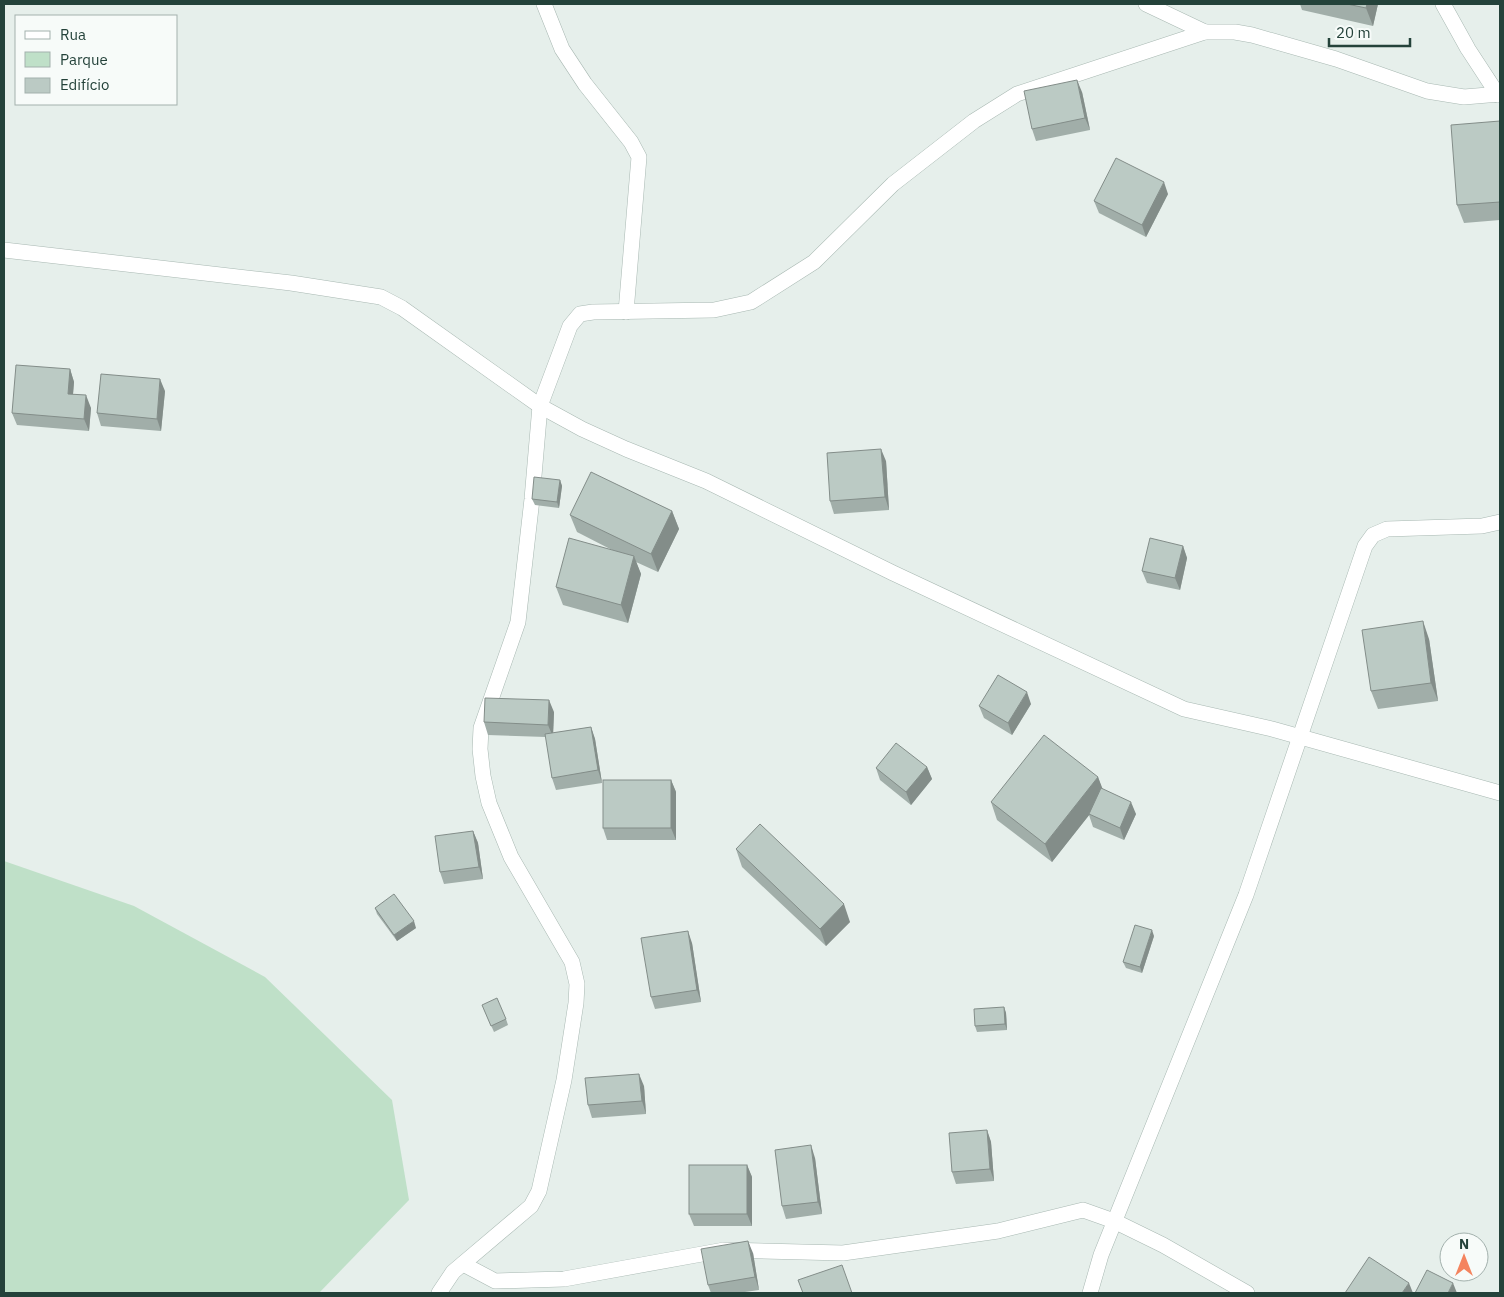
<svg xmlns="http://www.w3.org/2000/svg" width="1504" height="1297" font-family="'IBM Plex Sans',sans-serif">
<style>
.green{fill:#bfe0c8}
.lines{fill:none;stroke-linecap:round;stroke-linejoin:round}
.minor-casing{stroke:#a8b8b2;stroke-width:16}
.minor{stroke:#fff;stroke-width:15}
.wall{fill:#a1aea9}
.shaded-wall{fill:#838d89}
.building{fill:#bbcac4;stroke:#838d89}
</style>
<rect width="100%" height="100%" fill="#e6efeb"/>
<polygon class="green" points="4,861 134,906 265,977 392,1100 409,1200 319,1293 4,1293"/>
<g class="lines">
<g class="minor-casing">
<g id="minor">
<polyline points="544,4 562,49 585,84 631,142 639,157 626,312"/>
<polyline points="1146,4 1205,32"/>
<polyline points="1443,4 1468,49 1498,95"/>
<polyline points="4,250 291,283 381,297 402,308 540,406 582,429 626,449 706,481 893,573 1184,709 1272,729 1500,793"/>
<polyline points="463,1264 495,1281 564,1279 724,1250 843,1253 998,1231 1083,1210 1114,1221 1163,1245 1247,1293"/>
<polyline points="439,1293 453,1272 531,1206 539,1191 564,1080 576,1003 577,984 572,962 511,857 489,803 483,776 480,749 481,728 518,622 532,499 540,406 570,326 580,314 593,312 714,310 751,302 814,262 893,184 974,121 1017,94 1205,32 1235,32 1252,35 1336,59 1427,91 1464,97 1500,94"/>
<polyline points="1090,1293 1101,1255 1246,895 1365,546 1373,535 1387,529 1482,526 1500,522"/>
</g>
</g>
<use href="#minor" class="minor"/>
</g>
<g class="wall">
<polygon points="1300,4 1378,4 1373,26 1302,10"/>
<polygon points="1082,92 1090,130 1036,141 1032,129"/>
<polygon points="1500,121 1500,220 1464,223 1457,205"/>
<polygon points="1168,194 1146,237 1099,213 1094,201"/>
<polygon points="70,369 74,382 73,394 91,408 89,431 17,425 12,413"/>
<polygon points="165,391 161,431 101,426 97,413"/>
<polygon points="886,461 889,510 834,514 830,501"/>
<polygon points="560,480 562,486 559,508 535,505 532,499"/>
<polygon points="672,511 679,529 658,572 636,562 641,574 628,623 563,605 556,587 614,551 577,532 570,515"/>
<polygon points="1183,546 1187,558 1180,590 1147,583 1142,571"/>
<polygon points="1429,639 1438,701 1378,709 1371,691"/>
<polygon points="1031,704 1012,735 984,718 979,706"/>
<polygon points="554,712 553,733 591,727 595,739 602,783 556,790 552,778 546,737 488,735 484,722"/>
<polygon points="927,767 932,779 911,805 880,780 876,768"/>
<polygon points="1098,777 1102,789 1136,814 1124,840 1093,827 1089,815 1052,862 997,820 991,802"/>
<polygon points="671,780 676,792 676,840 607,840 603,828"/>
<polygon points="473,831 478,843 483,879 444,884 440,872"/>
<polygon points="736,849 850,922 826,946 742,867"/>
<polygon points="375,908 416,928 397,941 377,914"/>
<polygon points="1154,936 1142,973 1126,968 1123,962"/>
<polygon points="692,943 701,1002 655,1009 651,997"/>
<polygon points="482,1005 506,1019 508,1025 494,1032"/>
<polygon points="1004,1007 1006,1013 1007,1030 977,1032 975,1026"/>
<polygon points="644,1086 646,1114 592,1118 588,1105"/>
<polygon points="987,1130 991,1142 994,1181 956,1184 952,1172"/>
<polygon points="815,1158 822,1214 786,1219 782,1206"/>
<polygon points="747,1165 752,1177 752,1226 694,1226 689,1214"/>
<polygon points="753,1253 759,1290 738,1293 711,1293 708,1285"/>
</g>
<g class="shaded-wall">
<polygon points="1367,4 1378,4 1373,26 1366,8"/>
<polygon points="1077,80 1082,92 1090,130 1085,118"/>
<polygon points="1164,182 1168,194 1146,237 1142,225"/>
<polygon points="70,369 74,382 72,406 68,394"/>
<polygon points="160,379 165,391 161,431 157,419"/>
<polygon points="86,395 91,408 89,431 84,419"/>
<polygon points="881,449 886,461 889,510 885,497"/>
<polygon points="560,480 562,486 559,508 557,502"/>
<polygon points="672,511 679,529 658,572 651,554"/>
<polygon points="1183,546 1187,558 1180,590 1175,578"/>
<polygon points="634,556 641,574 628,623 621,605"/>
<polygon points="1423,621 1429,639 1438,701 1431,683"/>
<polygon points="1027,692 1031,704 1012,735 1008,723"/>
<polygon points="549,700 554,712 553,737 548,725"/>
<polygon points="591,727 595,739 602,783 598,770"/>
<polygon points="927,767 932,779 911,805 906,792"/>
<polygon points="1098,777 1105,795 1052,862 1045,844"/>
<polygon points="671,780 676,792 676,840 671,828"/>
<polygon points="1131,802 1136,814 1124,840 1120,828"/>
<polygon points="473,831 478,843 483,879 479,867"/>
<polygon points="844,904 850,922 826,946 820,929"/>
<polygon points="414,921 416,928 397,941 394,935"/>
<polygon points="1152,930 1154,936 1142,973 1140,967"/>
<polygon points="688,931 692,943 701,1002 697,990"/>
<polygon points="1004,1007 1006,1013 1007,1030 1005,1024"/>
<polygon points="639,1074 644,1086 646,1114 642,1101"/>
<polygon points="987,1130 991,1142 994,1181 990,1169"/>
<polygon points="811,1145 815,1158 822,1214 818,1202"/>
<polygon points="747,1165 752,1177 752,1226 747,1214"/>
<polygon points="748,1241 753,1253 759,1290 755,1277"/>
<polygon points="1409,1283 1413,1293 1402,1293"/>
<polygon points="1453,1283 1457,1293 1448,1293"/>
</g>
<g class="building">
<polygon points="1347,4 1367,4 1366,8"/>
<polygon points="1077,80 1085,118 1032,129 1024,91"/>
<polygon points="1500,121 1500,202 1457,205 1451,125"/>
<polygon points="1116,158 1164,182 1142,225 1094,201"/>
<polygon points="16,365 70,369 68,394 86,395 84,419 12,413"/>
<polygon points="101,374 160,379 157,419 97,413"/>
<polygon points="881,449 885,497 830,501 827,453"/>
<polygon points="591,472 672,511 651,554 570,515"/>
<polygon points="534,477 560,480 557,502 532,499"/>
<polygon points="569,538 634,556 621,605 556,587"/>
<polygon points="1150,538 1183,546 1175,578 1142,571"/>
<polygon points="1423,621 1431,683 1371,691 1362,630"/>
<polygon points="998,675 1027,692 1008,723 979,706"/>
<polygon points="485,698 549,700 548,725 484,722"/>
<polygon points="591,727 598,770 552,778 545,734"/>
<polygon points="1044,735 1098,777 1045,844 991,802"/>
<polygon points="896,743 927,767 906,792 876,768"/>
<rect x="603" y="780" width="68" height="48"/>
<polygon points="1101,788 1131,802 1120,828 1089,814"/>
<polygon points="760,824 844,904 820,929 736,849"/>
<polygon points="473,831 479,867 440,872 435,836"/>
<polygon points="394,894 414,921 394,935 375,908"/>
<polygon points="1135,925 1152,930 1140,967 1123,962"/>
<polygon points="688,931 697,990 651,997 641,938"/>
<polygon points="497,998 506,1019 491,1026 482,1005"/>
<polygon points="1004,1007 1005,1024 975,1026 974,1009"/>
<polygon points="639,1074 642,1101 588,1105 585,1078"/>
<polygon points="987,1130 990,1169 952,1172 949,1133"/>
<polygon points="811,1145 818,1202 782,1206 775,1150"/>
<rect x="689" y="1165" width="58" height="49"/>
<polygon points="748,1241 755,1277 708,1285 701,1249"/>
<polygon points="1369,1257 1409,1283 1402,1293 1345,1293"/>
<polygon points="842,1265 852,1293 803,1293 798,1280"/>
<polygon points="1427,1270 1453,1283 1448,1293 1415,1293"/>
</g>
<rect width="1504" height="1297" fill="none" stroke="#24423a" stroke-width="10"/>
<rect x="15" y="15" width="162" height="90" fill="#f7fbf9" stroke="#a3b1ad"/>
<rect x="25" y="31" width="25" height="8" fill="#ffffff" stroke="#a3b1ad"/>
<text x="60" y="40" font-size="15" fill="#24423a">Rua</text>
<rect x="25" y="52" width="25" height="15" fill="#bfe0c8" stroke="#a3b1ad"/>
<text x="60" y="65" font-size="15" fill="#24423a">Parque</text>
<rect x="25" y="78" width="25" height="15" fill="#bbcac4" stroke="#a3b1ad"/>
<text x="60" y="90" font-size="15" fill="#24423a">Edifício</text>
<g transform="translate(1464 1257)"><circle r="24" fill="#f7fbf9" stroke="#a3b1ad"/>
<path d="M0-4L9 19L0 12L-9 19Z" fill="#f4845f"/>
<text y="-8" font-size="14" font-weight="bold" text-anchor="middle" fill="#24423a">N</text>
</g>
<path d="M1329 38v8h81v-8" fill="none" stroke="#24423a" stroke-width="2.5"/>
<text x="1336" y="38" font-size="15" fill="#24423a" stroke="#f7fbf9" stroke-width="4" paint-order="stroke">20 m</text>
</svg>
